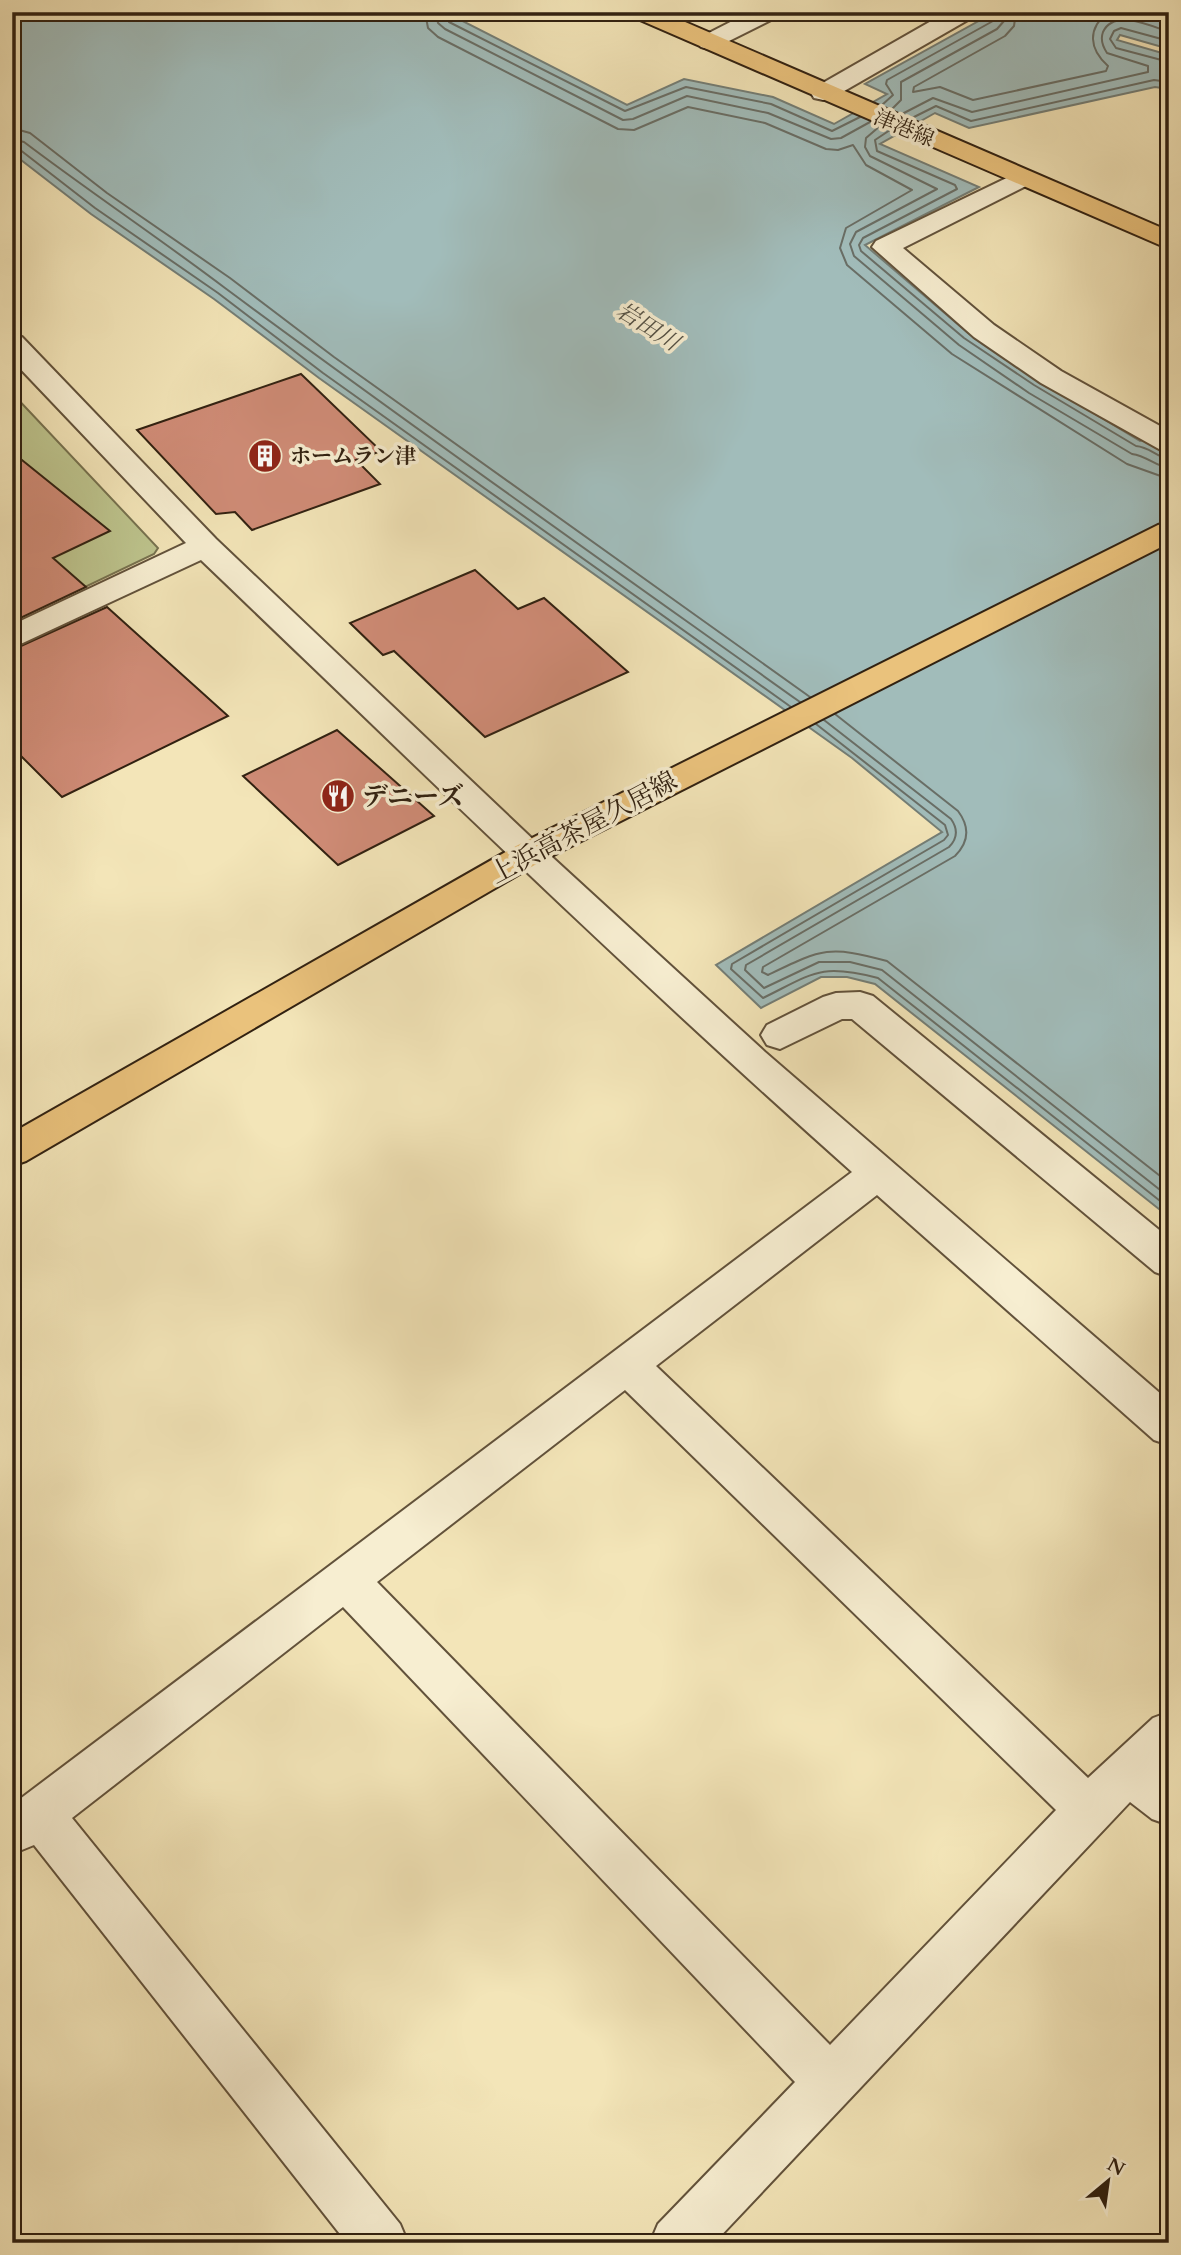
<svg xmlns="http://www.w3.org/2000/svg" width="1181" height="2255" font-family="Cardo,'Noto Serif JP',serif">
<style>
.green{fill:#bdc48d;stroke:#77724f;stroke-width:2}
.water{fill:#a1bcba;stroke:#747e76;stroke-width:2}
.lines{fill:none;stroke-linecap:round;stroke-linejoin:round}
.shore{stroke:#696e66;stroke-width:2}
.building{fill:#d08c77;stroke:#312111;stroke-width:2}
.minor-casing{stroke:#62523b;stroke-width:4}
.major-casing{stroke:#312111;stroke-width:4}
.path{stroke:#312111;stroke-width:2.5;stroke-dasharray:1 2.5;stroke-linecap:butt}
.minor{fill:#f7eed1;fill-rule:evenodd}
.major{fill:#eac27c;fill-rule:evenodd}
.labels{text-anchor:middle;stroke-width:7;stroke-linejoin:round;paint-order:stroke}
.far-street-label{font-size:21px;fill:#312111;stroke:#f7eed1}
.far-poi-label{font-size:21px;font-weight:bold;fill:#312111;stroke:#f7eed1;text-anchor:start}
.far-water-label{font-size:23px;font-style:italic;fill:#535044;stroke:#f7eed1}
.poi-label{font-size:26px;font-weight:bold;fill:#312111;stroke:#f7eed1;text-anchor:start}
.street-label{font-size:26px;fill:#312111;stroke:#f7eed1}
</style>
<rect width="100%" height="100%" fill="#f3e5b8"/>
<filter id="stains"><feTurbulence type="fractalNoise" baseFrequency=".00286" numOctaves="4"/><feColorMatrix values="0 0 0 0 .2 0 0 0 0 .09 0 0 0 0 .02 0 0 0 .5 -.17"/></filter>
<radialGradient id="worn" r=".72"><stop offset=".6" stop-color="#630" stop-opacity="0"/><stop offset="1" stop-color="#630" stop-opacity=".3"/></radialGradient>
<polygon class="green" points="12,393 158,548 154,554 12,622"/>
<polygon class="water" points="12,12 445,12 627,105 684,79 773,97 834,124 887,94 865,84 995,12 1169,12 1169,49 1120,35 1117,40 1169,55 1169,89 1155,87 969,128 935,113 880,144 979,187 865,245 968,333 1037,379 1140,441 1149,438 1169,454 1169,1217 875,984 847,977 821,977 761,1008 716,965 942,832 852,758 319,378 214,299 91,214 12,153"/>
<g class="lines">
<g class="shore">
<polyline points="425,12 428,28 438,37 618,129 634,130 688,107 765,123 826,149 838,150 853,145 866,165 912,190 846,228 840,248 847,265 952,354 1127,464 1169,479"/>
<polyline points="436,12 438,23 445,29 623,120 633,119 687,96 768,113 831,139 841,138 870,122"/>
<polyline points="444,12 449,22 625,111 686,87 771,104 832,131 860,117"/>
<path d="M 1016,12 L 1014,26 L 1005,36 L 914,87 L 913,92 L 940,87 L 973,100 L 1106,71 L 1108,66 C 1089,49 1087,29 1108,12"/>
<polyline points="1169,41 1121,28 1114,31 1110,39 1116,48 1169,62"/>
<polyline points="882,105 893,95 886,84 887,80 993,21 997,12"/>
<polyline points="892,109 901,100 901,82 997,29 1004,21 1006,12"/>
<path d="M 902,114 L 933,98 L 972,112 L 1148,72 L 1148,66 L 1107,53 C 1103,47 1100,40 1103,32 C 1114,8 1152,26 1169,32"/>
<polyline points="912,118 936,106 971,121 1154,80 1169,82"/>
<path d="M 880,126 L 866,138 L 865,147 L 870,156 L 937,189 L 856,232 L 850,244 L 854,256 L 959,345 L 1029,393 L 1132,454 C 1147,456 1155,466 1169,468"/>
<polyline points="12,128 30,133 107,193 230,278 334,357 810,697"/>
<path d="M 890,130 L 875,140 L 877,151 L 955,185 L 957,189 L 863,238 L 859,245 L 861,251 L 964,338 L 1034,385 L 1136,446 C 1150,447 1156,457 1169,459"/>
<path d="M 12,139 L 24,142 C 90,192 159,238 225,288 C 415,429 608,565 800,702"/>
<polyline points="12,148 19,149 95,208 218,293 323,373 791,707"/>
<path d="M 835,714 L 958,811 C 970,827 969,842 955,856 L 763,967 L 762,972 L 768,975 C 822,949 828,945 887,961 L 1169,1183"/>
<path d="M 824,720 L 951,819 C 958,829 958,838 949,847 L 746,965 L 745,970 L 764,988 L 819,962 L 850,962 L 882,970 L 1169,1197"/>
<path d="M 816,724 L 945,825 L 948,835 L 944,840 L 732,964 L 731,969 L 763,998 C 814,973 820,963 878,978 L 1169,1208"/>
</g>
</g>
<g class="building">
<polygon points="301,374 381,451 356,460 380,484 252,530 235,512 216,514 137,430"/>
<polygon points="12,452 110,531 53,558 86,587 12,622"/>
<polygon points="475,570 518,609 544,598 628,672 485,737 394,651 383,655 350,623"/>
<polygon points="107,607 228,716 62,797 12,747 12,650"/>
<polygon points="337,730 434,816 338,865 243,776"/>
</g>
<g class="lines">
<g class="minor-casing">
<g id="minor">
<polygon points="750,12 781,12 777,17 717,47 709,49 701,47 697,42 701,37"/>
<polygon points="947,12 977,12 973,17 832,98 823,100 814,98 811,93 814,88"/>
<polygon points="1023,170 1032,173 1036,178 1032,183 903,248 994,325 1061,371 1169,431 1169,452 1159,449 1041,383 974,337 872,247 876,241"/>
<path d="M 12,335 L 22,337 L 216,539 L 540,846 L 765,1052 L 1169,1401 L 1169,1445 L 1154,1440 L 877,1195 L 656,1366 L 1088,1778 L 1153,1718 L 1169,1712 L 1169,1764 L 1162,1770 L 1169,1775 L 1169,1825 L 1152,1819 L 1130,1802 L 714,2243 L 650,2243 L 658,2224 L 795,2082 L 343,1607 L 72,1818 L 400,2224 L 408,2243 L 347,2243 L 34,1845 L 12,1854 L 12,1805 L 852,1172 C 629,974 416,766 201,560 L 12,648 L 12,625 L 186,543 L 12,360 ZM 625,1390 L 1056,1810 L 830,2045 L 377,1582 Z"/>
<polygon points="860,992 873,996 1169,1238 1169,1277 1155,1272 852,1019 842,1019 780,1049 767,1045 761,1035 767,1025 823,997 836,993"/>
</g>
</g>
<g class="major-casing">
<g id="major">
<polygon points="629,12 662,12 1169,231 1169,249 633,17"/>
<polygon points="1169,522 1169,543 540,862 26,1161 12,1166 12,1133 516,846 1158,525"/>
</g>
</g>
<polyline class="path" points="12,13 15,12"/>
<use href="#minor" class="minor"/>
<use href="#major" class="major"/>
</g>
<defs>
<g id="building-disc" transform="scale(1.75)"><circle r="9.5" fill="#8f2418" stroke="#f7eed1"/><path d="M-4-6H4V6H1V3H-1V6H-4ZM-2.5-4.3h1.7v1.8h-1.7ZM.8-4.3h1.7v1.8H.8ZM-2.5-1h1.7V.8h-1.7ZM.8-1h1.7V.8H.8Z" fill="#fff"/></g>
<g id="restaurant-disc" transform="scale(1.75)"><circle r="9.5" fill="#8f2418" stroke="#f7eed1"/><path d="M-5-6h1v4h1v-4h1v4h1v-4h1v5L-1.5 .5V6h-2V.5L-5-1ZM5-6V6H3V1.5H1.5Q1.5-4 5-6Z" fill="#fff"/></g>
</defs>
<g fill-rule="evenodd">
<use href="#building-disc" x="265" y="456"/>
<use href="#restaurant-disc" x="338" y="796"/>
</g>
<g class="labels">
<g class="far-street-label">
<text transform="translate(904 128) rotate(23)" y="7">津港線</text>
</g>
<g class="far-poi-label">
<text x="290" y="463">ホームラン津</text>
</g>
<g class="far-water-label">
<text transform="translate(648 326) rotate(32)" y="8">岩田川</text>
</g>
<g class="poi-label">
<text x="362" y="805">デニーズ</text>
</g>
<g class="street-label">
<text transform="translate(583 827) rotate(-28)" y="9">上浜高茶屋久居線</text>
</g>
</g>
<rect width="1181" height="2255" fill="none" stroke="#f3e5b8" stroke-width="42"/>
<rect x="14" y="14" width="1153" height="2227" fill="none" stroke="#312111" stroke-width="3.5"/>
<rect x="21" y="21" width="1139" height="2213" fill="none" stroke="#312111" stroke-width="2"/>
<g transform="translate(1108 2181) rotate(29)" stroke="#f7eed1" stroke-width="5" paint-order="stroke">
<path d="M0-5L12 26L0 18L-12 26Z" fill="#312111"/>
<text y="-10" font-size="19" font-weight="bold" text-anchor="middle" fill="#312111">N</text>
</g>
<rect width="100%" height="100%" filter="url(#stains)"/>
<rect width="100%" height="100%" fill="url(#worn)"/>
</svg>
